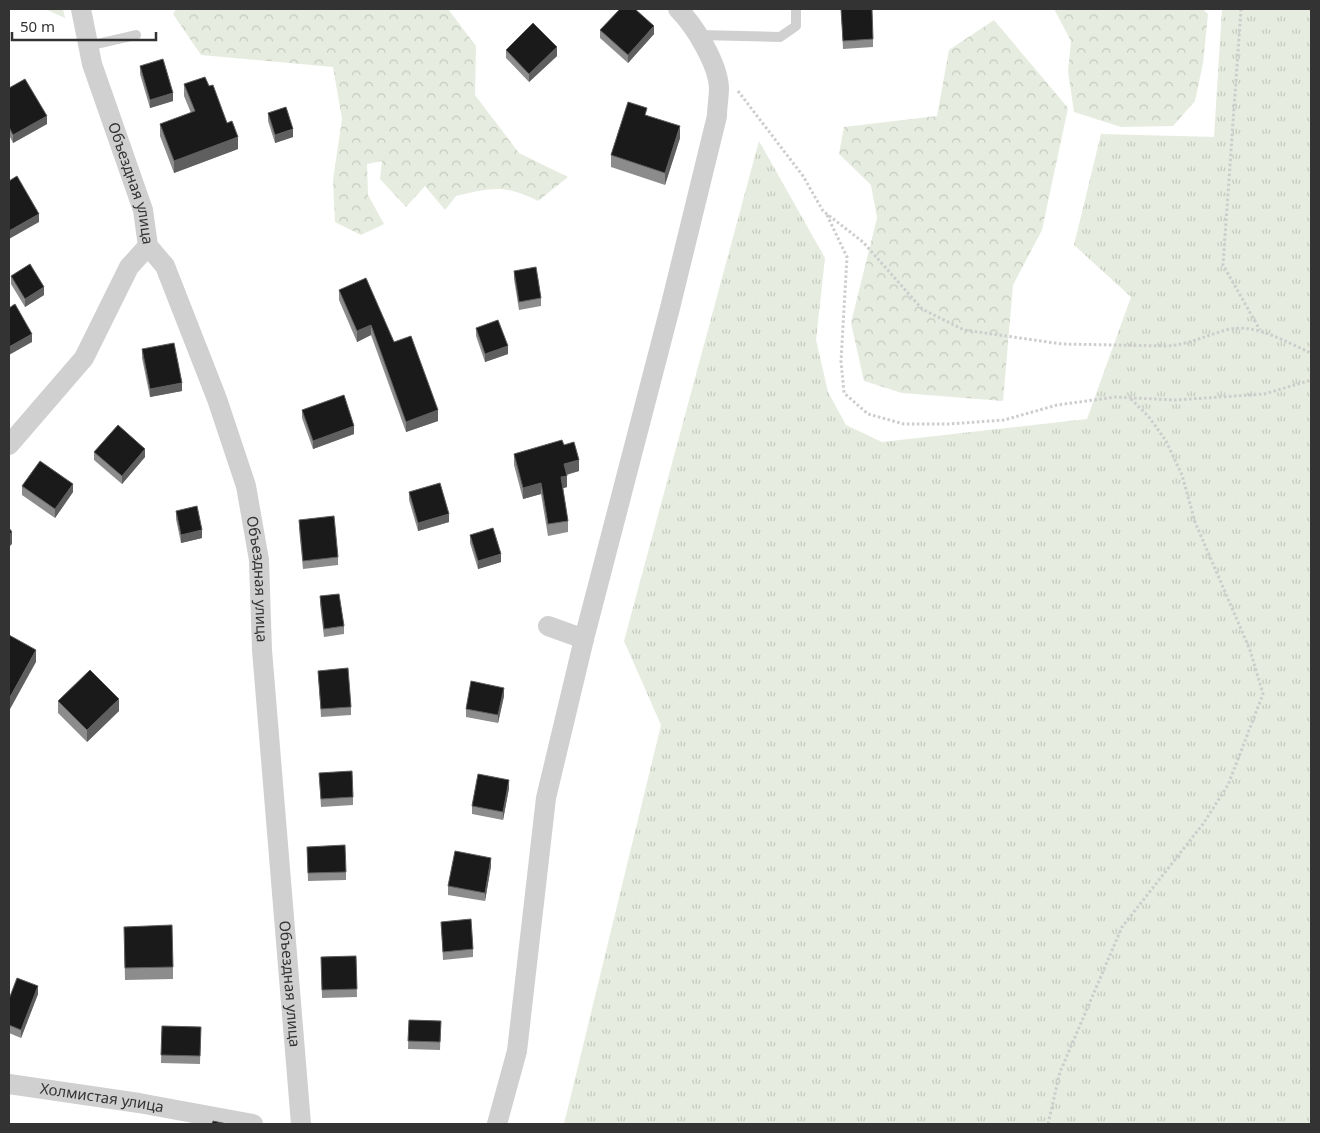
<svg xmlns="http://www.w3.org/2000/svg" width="1320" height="1133" font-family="'Noto Sans',sans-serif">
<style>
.grass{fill:url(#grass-tufts)}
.forest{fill:url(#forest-crowns)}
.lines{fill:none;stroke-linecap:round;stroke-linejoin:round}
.path{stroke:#cdcdcd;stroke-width:3;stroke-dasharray:2.5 2.5;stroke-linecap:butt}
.lane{stroke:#d0d0d0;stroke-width:10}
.street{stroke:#d0d0d0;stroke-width:20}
.wall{fill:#8c8c8c}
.shaded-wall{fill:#5f5f5f}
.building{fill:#1a1a1a;stroke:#5f5f5f}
.labels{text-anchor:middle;stroke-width:5;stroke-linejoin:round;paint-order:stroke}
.street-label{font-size:15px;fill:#333;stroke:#fff}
</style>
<defs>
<pattern id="grass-tufts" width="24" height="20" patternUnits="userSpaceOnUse" patternTransform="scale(1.25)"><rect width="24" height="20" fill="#e6ecdf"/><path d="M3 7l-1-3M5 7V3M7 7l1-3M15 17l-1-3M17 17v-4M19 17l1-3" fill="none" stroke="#c6cbc0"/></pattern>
<pattern id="forest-crowns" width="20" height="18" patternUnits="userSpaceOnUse" patternTransform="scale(1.25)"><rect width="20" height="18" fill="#e6ecdf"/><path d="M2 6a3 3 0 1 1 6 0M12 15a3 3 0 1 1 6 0" fill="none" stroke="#c6cbc0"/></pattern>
</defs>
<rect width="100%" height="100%" fill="#fff"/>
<polygon class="grass" points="1222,9 1311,9 1311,1124 564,1124 661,725 624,641 759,141 825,258 816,340 828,392 846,425 882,442 1087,419 1131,297 1074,245 1101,134 1214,137"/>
<g class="forest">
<polygon points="45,9 63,9 65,18"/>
<path d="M 176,9 L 448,9 L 476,46 L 475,95 L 519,153 L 568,177 L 538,201 C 504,184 491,188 456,196 L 445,210 L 425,186 L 406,207 L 380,179 L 382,161 L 367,164 L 368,195 L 384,224 L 361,235 L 335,222 L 333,180 L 342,119 L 333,67 L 201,55 L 173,14 Z"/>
<polygon points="1054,9 1203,9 1208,14 1203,63 1195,101 1173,126 1121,127 1074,112 1068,71 1071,41"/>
<polygon points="994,20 1068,108 1042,230 1013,285 1003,401 902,393 864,381 851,323 877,218 871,185 839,154 844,127 937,116 949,50"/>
</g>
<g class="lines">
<g class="path">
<polyline points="1241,9 1223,265 1260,330"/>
<path d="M 738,91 L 803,176 L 823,211 L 863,242 L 922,309 L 964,330 L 1062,344 L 1166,346 C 1187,345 1205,336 1226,330 C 1254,322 1286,342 1311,353"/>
<polyline points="827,215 847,257 841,361 844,393 868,414 904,424 949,424 1004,420 1057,405 1116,397 1175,400 1264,394 1311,380"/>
<polyline points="1048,1124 1060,1072 1122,927 1203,824 1228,785 1263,694 1250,650 1195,522 1182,475 1166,441 1149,417 1129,397"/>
</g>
<g class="lane">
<polyline points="698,35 780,37 796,26 796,9"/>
<polyline points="88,46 136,35"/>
</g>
<g class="street">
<path id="s1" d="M 81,9 L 92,64 L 143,210 L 148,246 L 165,266 L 217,399 L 246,486 L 259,560 L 262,650 L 301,1124"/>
<polyline points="9,445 84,358 129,267 148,246"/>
<path d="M 548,626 L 584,639 L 670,308 L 717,116 C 717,107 719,97 719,88 C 718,64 695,26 678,9"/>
<path id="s2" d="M 9,1084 L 139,1103 L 253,1124"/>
<polyline points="497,1124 517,1051 546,798 584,639"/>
</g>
</g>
<g class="wall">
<polygon points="841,9 873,39 873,47 843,49"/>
<polygon points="600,30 654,34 628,63 600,38"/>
<polygon points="506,50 557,56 529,82 506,58"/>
<polygon points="140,66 173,101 150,108 140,74"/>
<polygon points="184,84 227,123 238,149 174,173 160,136 160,124 191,113 184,96"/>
<polygon points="9,88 47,124 13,143 9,135"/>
<polygon points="268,113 293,137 275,143 268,121"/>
<polygon points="647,115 680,138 665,185 611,167 611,155"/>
<polygon points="514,271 541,298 541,306 519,310 514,279"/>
<polygon points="11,276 44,295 25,307 11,284"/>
<polygon points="339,290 394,342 438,421 406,432 371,335 357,342 339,300"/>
<polygon points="476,328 508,354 485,362 476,336"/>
<polygon points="142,349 182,391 150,397 142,358"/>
<polygon points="302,410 354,434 313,449 302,418"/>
<polygon points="564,445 579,471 567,475 567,487 563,488 568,521 568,532 548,536 541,494 523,499 514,465 514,454"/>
<polygon points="94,452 145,457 122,484 94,460"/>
<polygon points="22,486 73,492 55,518 22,495"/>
<polygon points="409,492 449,522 418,531 409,500"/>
<polygon points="176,511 202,538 181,543 176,519"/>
<polygon points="299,520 338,557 338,565 303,569 299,528"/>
<polygon points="470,535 501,562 478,569 470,543"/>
<polygon points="320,596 344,626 344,634 324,637 320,604"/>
<polygon points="318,671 351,707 351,715 321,717"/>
<polygon points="504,696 498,723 466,717 466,709"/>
<polygon points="58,701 119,711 87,742 58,713"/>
<polygon points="319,773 353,797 353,805 321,807"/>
<polygon points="509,788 503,820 472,814 472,806"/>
<polygon points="307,847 346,872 346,880 308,881"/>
<polygon points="491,866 485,901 448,895 448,886"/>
<polygon points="441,922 473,949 473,957 443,960"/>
<polygon points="124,938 173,967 173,979 125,980"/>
<polygon points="356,956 357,997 322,998 321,957"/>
<polygon points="38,994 21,1038 9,1033 9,999"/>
<polygon points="409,1020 441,1021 440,1050 408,1049"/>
<polygon points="162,1026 201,1027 200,1064 161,1063"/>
</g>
<g class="shaded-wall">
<polygon points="654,26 654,34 628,63 628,55"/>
<polygon points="557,47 557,56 529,82 529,74"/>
<polygon points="173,93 173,101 150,108 150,100"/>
<polygon points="47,116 47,124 13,143 13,135"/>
<polygon points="680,126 680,138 665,185 665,173"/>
<polygon points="293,129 293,137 275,143 275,135"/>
<polygon points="238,137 238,149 174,173 174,161"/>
<polygon points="39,214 39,222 9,239 9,231"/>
<polygon points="44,287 44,295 25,307 25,299"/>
<polygon points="371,325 371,335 357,342 357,331"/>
<polygon points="32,334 32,342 9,355 9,347"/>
<polygon points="508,346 508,354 485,362 485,354"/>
<polygon points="182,383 182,391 150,397 150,389"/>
<polygon points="438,410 438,421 406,432 406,422"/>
<polygon points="354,426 354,434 313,449 313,441"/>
<polygon points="145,449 145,457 122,484 122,476"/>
<polygon points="579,460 579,471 564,475 564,464"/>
<polygon points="567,476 567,487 561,489 561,477"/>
<polygon points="541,483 541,494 523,499 523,488"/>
<polygon points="73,484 73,492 55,518 55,509"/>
<polygon points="449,514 449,522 418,531 418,523"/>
<polygon points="202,530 202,538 181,543 181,535"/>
<polygon points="12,532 12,544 9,547 9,535"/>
<polygon points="501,554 501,562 478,569 478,561"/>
<polygon points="36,650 36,662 9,711 9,699"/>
<polygon points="504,688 504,696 498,723 498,715"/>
<polygon points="119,699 119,711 87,742 87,730"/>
<polygon points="509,780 509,788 503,820 503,812"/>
<polygon points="491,858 491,866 485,901 485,893"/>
<polygon points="38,986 38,994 21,1038 21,1030"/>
</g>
<g class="building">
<polygon points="620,9 635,9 654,26 628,55 600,30"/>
<polygon points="841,9 872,9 873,39 843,41"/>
<polygon points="533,23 557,47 529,74 506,50"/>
<polygon points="163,59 173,93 150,100 140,66"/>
<polygon points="205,77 209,86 213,85 227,123 232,121 238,137 174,161 160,124 195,111 184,84"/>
<polygon points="25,79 47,116 13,135 9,127 9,88"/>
<polygon points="628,102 647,108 645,115 680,126 665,173 611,155"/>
<polygon points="286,107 293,129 275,135 268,113"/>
<polygon points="17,176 39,214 9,231 9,181"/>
<polygon points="30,264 44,287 25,299 11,276"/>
<polygon points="536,267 541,298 519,302 514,271"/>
<polygon points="366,278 394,342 411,336 438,410 406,422 371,325 357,331 339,290"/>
<polygon points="15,304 32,334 9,347 9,308"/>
<polygon points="498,320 508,346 485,354 476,328"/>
<polygon points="174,343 182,383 150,389 142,349"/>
<polygon points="344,395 354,426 313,441 302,410"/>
<polygon points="118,425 145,449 122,476 94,452"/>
<polygon points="562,440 564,445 574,442 579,460 564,464 567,476 561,477 568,521 548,524 541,483 523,488 514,454"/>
<polygon points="40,461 73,484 55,509 22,486"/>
<polygon points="440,483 449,514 418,523 409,492"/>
<polygon points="197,506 202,530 181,535 176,511"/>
<polygon points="334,516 338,557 303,561 299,520"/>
<polygon points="9,528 12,532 9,535"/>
<polygon points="493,528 501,554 478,561 470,535"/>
<polygon points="339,594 344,626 324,629 320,596"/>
<polygon points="9,635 36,650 9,699"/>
<polygon points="348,668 351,707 321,709 318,671"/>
<polygon points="90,670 119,699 87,730 58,701"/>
<polygon points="471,681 504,688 498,715 466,709"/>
<polygon points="352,771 353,797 321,799 319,773"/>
<polygon points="478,774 509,780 503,812 472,806"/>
<polygon points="345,845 346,872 308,873 307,847"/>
<polygon points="455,851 491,858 485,893 448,886"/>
<polygon points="471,919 473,949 443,952 441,922"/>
<polygon points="172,925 173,967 125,968 124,927"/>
<polygon points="356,956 357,989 322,990 321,957"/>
<polygon points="17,978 38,986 21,1030 9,1025 9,999"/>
<polygon points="409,1020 441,1021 440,1042 408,1041"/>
<polygon points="162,1026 201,1027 200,1056 161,1055"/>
<polygon points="213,1121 227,1124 212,1124"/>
</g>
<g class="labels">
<g class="street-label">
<text dy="5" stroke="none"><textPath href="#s1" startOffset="182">Объездная улица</textPath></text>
<text dy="5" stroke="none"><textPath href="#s1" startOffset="602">Объездная улица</textPath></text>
<text dy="5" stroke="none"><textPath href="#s1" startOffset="1008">Объездная улица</textPath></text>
<text dy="5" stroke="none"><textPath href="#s2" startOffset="94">Холмистая улица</textPath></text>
</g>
</g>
<rect width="1320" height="1133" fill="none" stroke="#333333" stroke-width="20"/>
<path d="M12 32v8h144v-8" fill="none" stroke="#333333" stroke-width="2.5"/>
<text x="20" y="32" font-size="15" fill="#333333" stroke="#ffffff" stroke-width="4" paint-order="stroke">50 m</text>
</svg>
